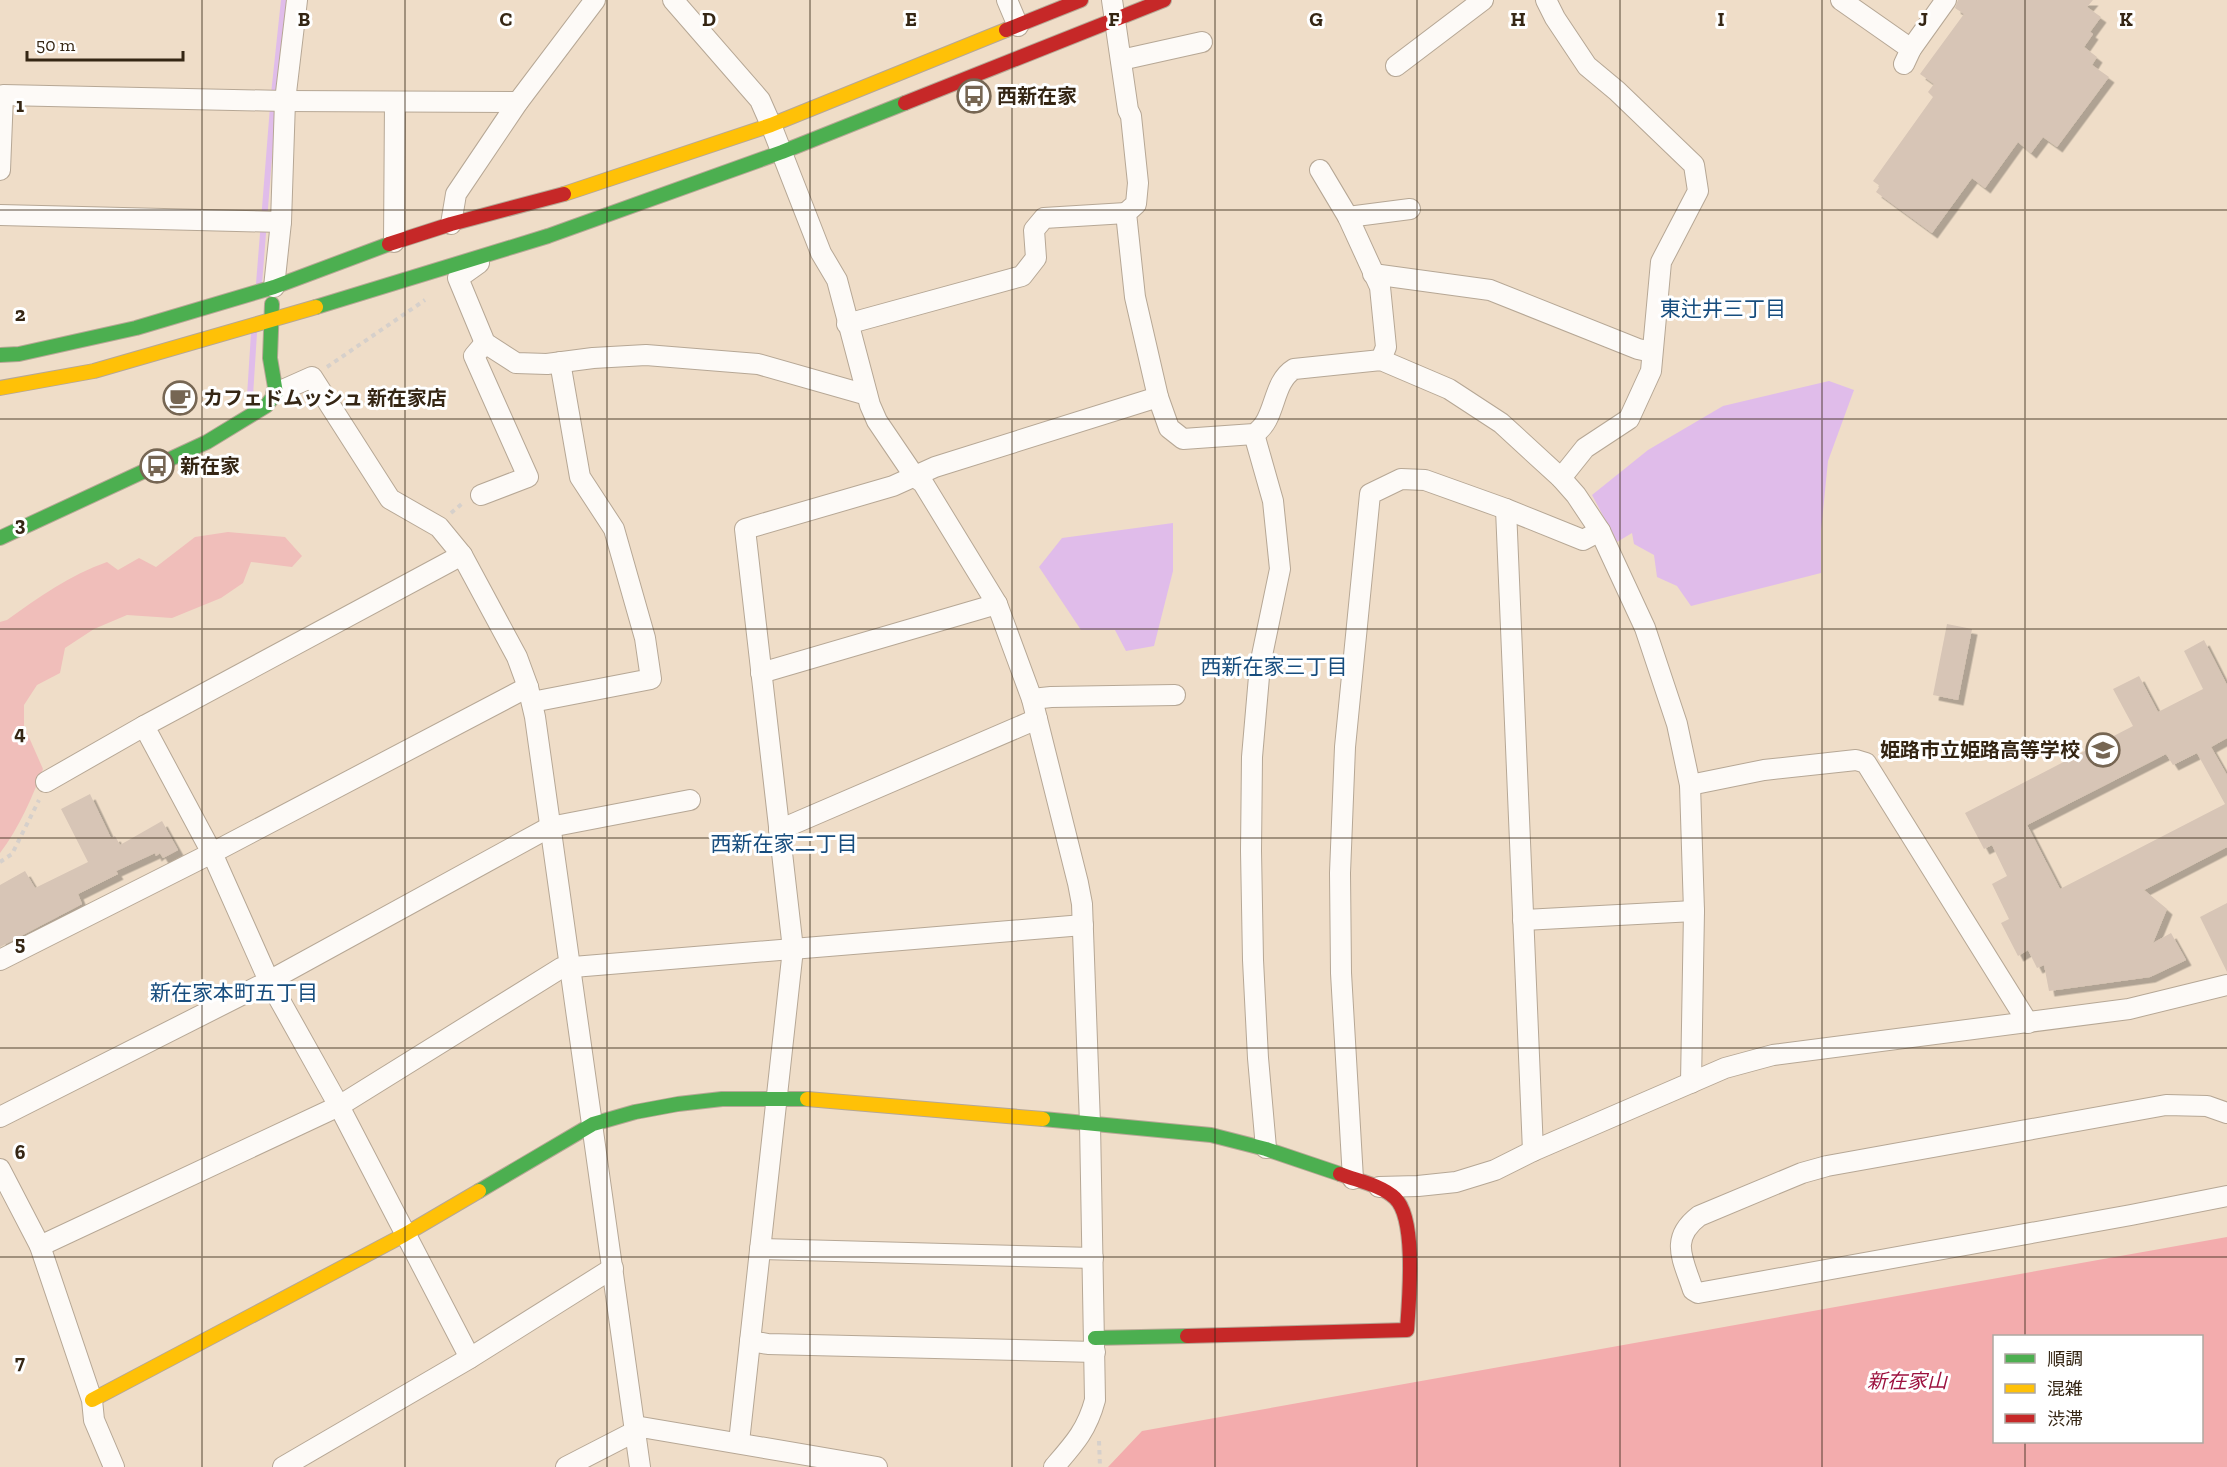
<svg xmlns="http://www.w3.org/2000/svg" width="2227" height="1467" font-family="'Zilla Slab','Noto Sans JP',serif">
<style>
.green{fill:#f0beba}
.forest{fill:#f3acad;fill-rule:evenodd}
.water{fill:#e0bcea}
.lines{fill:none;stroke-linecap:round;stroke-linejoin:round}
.stream{stroke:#e0bcea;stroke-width:6}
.building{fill:#d7c5b6;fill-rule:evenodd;filter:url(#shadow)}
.street-casing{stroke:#b6a795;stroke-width:22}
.fast-casing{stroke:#b6a795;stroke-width:16}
.slow-casing{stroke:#b6a795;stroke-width:16}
.jam-casing{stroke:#b6a795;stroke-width:16}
.path{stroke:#d6d0cb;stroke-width:4;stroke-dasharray:4.5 4.5;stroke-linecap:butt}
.street{stroke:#fdfaf7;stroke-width:20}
.fast{stroke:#4caf50;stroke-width:14}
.slow{stroke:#ffc107;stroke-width:14}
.jam{stroke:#c62828;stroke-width:14}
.grid{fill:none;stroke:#352614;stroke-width:1.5;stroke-opacity:0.55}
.labels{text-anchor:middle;stroke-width:6;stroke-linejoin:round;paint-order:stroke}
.poi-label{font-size:20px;font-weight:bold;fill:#352614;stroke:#fff;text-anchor:start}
.park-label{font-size:20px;font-style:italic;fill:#9d123f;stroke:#fff}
.neighbourhood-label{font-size:21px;fill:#174d7e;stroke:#fff}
.grid-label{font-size:20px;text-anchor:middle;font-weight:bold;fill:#352614;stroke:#fff;stroke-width:6;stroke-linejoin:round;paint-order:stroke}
</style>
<defs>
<filter id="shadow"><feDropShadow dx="5.5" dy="5.5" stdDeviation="0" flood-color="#0004"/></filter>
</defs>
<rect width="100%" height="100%" fill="#efddc8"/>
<path class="green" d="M 228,532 L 285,537 L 302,556 L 292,567 L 251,562 L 243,583 L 221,598 L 172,618 L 127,615 L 94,629 L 65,648 L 60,673 L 37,685 L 24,705 L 24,726 L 43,769 C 32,798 19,828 0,853 L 0,622 L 7,620 C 39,597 70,575 107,562 L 118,570 L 139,558 L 156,567 L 195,537 Z"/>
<path class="forest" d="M 2227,1237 L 2227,1467 L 1108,1467 L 1142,1431 ZM 1994,1336 L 2202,1336 L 2202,1442 L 1994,1442 Z"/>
<g class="water">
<polygon points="1829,381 1854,390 1828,461 1821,531 1821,573 1691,606 1677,586 1657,577 1654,555 1634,544 1632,533 1617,542 1592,495 1648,450 1723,406"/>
<polygon points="1173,523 1173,571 1154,646 1126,651 1115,630 1081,630 1039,567 1062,538"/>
</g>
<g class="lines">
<g class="stream">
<polyline points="259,284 274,94 284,0"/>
<polyline points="251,401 250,396 254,333"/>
</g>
</g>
<g class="building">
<polygon points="1958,0 2093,0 2087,7 2101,17 2090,32 2093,34 2084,47 2097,57 2092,65 2109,77 2057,147 2043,137 2031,153 2018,142 1985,188 1972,178 1932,233 1876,192 1880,186 1873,181 1933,97 1928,92 1934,84 1920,74 1964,14 1955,8"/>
<polygon points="1947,624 1972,629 1958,700 1933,695"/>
<path d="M 2204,640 L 2227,685 L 2227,738 L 2211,747 L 2227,775 L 2227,847 L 2144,890 L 2167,909 L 2153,943 L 2171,933 L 2186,960 L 2150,977 L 2049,991 L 2044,965 L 2037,968 L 2028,950 L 2018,956 L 2001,923 L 2009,919 L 1992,884 L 2007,876 L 1992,845 L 1984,849 L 1965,813 L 2133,726 L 2113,689 L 2139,676 L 2158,712 L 2203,689 L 2184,651 ZM 2197,753 L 2225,804 L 2060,889 L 2027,825 L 2166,754 L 2173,765 Z"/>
<polygon points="90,794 111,838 115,836 120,845 162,821 178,850 163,858 160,853 156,856 155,853 116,871 118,874 78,894 82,904 0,947 0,885 25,871 35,888 88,862 61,809"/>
<polygon points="2227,903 2227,972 2200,917"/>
</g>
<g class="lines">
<g class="street-casing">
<g id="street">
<path d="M 673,0 L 760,100 L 771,125 L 821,253 L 837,280 L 870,405 L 877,421 L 915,477 L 923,483 L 997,604 L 1032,699 L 1078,883 L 1082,904 L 1090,1124 L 1095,1400 C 1087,1430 1074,1444 1054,1467"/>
<polyline points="1007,0 1018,26"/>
<path d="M 1112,0 L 1128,110 L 1131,116 L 1138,183 L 1136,204 L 1126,213 L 1135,297 L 1158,397 L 1169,428 L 1183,439 L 1254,434 C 1277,420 1271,383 1294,369 L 1381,360 L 1449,389 L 1501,423 L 1561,478 L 1576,495 L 1600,531 L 1645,628 L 1677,724 L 1690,785 L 1694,911 L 1691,1083"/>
<polyline points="1546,0 1555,18 1587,66 1617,91 1694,165 1698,191 1661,262 1651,371 1629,419 1585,448 1561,478"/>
<polyline points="1841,0 1911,49"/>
<polyline points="1121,60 1202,42"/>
<polyline points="1904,64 1911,49 1946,0"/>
<polyline points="1396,66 1483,0"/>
<polyline points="0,170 3,95 285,101 518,102"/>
<polyline points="1320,170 1348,217 1380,287 1386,347 1381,360"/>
<polyline points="0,215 281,222"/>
<polyline points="1348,217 1410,209"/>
<polyline points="451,224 456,194 518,102 595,0"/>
<polyline points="394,242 395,102"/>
<polyline points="479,263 458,278 485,343 516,363 547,364 593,358 646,355 758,364 867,395"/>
<polyline points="1373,274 1490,290 1638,349 1652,352"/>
<polyline points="274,287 281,222 285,101 297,0"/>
<polyline points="847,324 1022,276 1036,258 1034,230 1044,218 1126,213"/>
<polyline points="276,393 312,377 390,499 439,527 462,555 517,657 528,687 535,717 640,1467"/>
<polyline points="1254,434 1273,501 1280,569 1260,665 1252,757 1251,851 1253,960 1258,1058 1266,1148"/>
<polyline points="481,495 528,477 474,356 485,343"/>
<polyline points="1506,509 1533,1151"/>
<polyline points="462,555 144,726 212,853 269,981 339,1106 470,1358"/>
<polyline points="761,673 997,604"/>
<polyline points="1032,699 1051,697 1175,695"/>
<polyline points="532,702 651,679 645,638 614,529 580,477 560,362"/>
<polyline points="46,782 144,726"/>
<polyline points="1690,785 1764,770 1856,760 1866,763 2028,1023"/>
<polyline points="779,830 1037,719"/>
<polyline points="1523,920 1694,911"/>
<polyline points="0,960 212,853 528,687"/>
<path d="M 2227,1113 L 2207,1106 L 2166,1105 L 1827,1166 L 1802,1173 L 1699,1216 C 1669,1239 1683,1259 1693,1290 L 1698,1293 L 2131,1215 L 2227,1196"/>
<polyline points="0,1117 269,981 550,827 690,800"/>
<polyline points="0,1169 40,1246 92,1400 94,1420 114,1467"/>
<polyline points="1353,1179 1341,973 1340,873 1345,747 1370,494 1401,479 1425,480 1506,509 1583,540 1600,531"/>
<polyline points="1379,1187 1418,1186 1456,1182 1495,1170 1533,1151 1725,1068 1773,1055 2129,1009 2227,985"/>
<polyline points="40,1246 339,1106 561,968 1083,925"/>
<polyline points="760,1249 1093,1258"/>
<polyline points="750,1341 768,1344 1095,1352"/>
<polyline points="635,1426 877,1467"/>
<polyline points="739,1442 793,949 745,529 893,486 935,467 1158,397"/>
<polyline points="283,1467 470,1358 613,1268"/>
<polyline points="566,1467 634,1432"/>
</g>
</g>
<g class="fast-casing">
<g id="fast">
<polyline points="316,307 548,236 782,152 905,103"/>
<polyline points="0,355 19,354 136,328 274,287 389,244"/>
<polyline points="0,538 207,442 266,406 276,393 270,358 272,304"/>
<polyline points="1043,1119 1211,1135 1266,1149 1340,1174"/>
<polyline points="479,1191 593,1124 635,1112 678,1104 722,1099 807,1099"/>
<polyline points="1095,1338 1187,1336"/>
</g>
</g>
<g class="slow-casing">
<g id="slow">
<polyline points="564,194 771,125 1006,30"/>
<polyline points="0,388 94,371 316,307"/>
<polyline points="807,1099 1043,1119"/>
<polyline points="92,1400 404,1235 479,1191"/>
</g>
</g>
<g class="jam-casing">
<g id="jam">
<polyline points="1006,30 1081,0"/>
<polyline points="905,103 1164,0"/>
<polyline points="389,244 451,224 564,194"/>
<path d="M 1187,1336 L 1407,1330 C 1409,1301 1417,1219 1395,1198 C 1381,1185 1358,1181 1340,1174"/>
</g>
</g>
<g class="path">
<polyline points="327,367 425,300"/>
<polyline points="451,513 464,502"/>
<polyline points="0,862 12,854 39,800"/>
<polyline points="1099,1441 1100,1467"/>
</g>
<use href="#street" class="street"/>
<use href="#fast" class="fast"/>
<use href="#slow" class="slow"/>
<use href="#jam" class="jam"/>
</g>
<path class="grid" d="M 202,0 L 202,1467M 405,0 L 405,1467M 607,0 L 607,1467M 810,0 L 810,1467M 1012,0 L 1012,1467M 1215,0 L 1215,1467M 1417,0 L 1417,1467M 1620,0 L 1620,1467M 1822,0 L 1822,1467M 2025,0 L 2025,1336M 0,210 L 2227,210M 0,419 L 2227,419M 0,629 L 2227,629M 0,838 L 2227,838M 0,1048 L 2227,1048M 0,1257 L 2227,1257M 2025,1442 L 2025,1467"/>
<defs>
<g id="bus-ring" transform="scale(1.725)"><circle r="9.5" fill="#fff" stroke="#766653" stroke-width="1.5"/><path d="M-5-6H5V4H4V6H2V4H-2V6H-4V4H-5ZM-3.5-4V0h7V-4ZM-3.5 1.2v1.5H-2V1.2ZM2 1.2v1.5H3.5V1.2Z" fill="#766653"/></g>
<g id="cafe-ring" transform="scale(1.725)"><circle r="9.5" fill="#fff" stroke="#766653" stroke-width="1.5"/><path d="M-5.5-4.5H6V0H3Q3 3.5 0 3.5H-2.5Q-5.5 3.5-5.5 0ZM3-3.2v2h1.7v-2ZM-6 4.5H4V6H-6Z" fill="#766653"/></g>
<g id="school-ring" transform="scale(1.725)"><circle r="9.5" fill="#fff" stroke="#766653" stroke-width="1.5"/><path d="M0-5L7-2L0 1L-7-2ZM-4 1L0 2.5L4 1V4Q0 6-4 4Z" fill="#766653"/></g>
</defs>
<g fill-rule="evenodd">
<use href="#bus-ring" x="974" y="96"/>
<use href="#cafe-ring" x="180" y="398"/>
<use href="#bus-ring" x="157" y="466"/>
<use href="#school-ring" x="2103" y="750"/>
</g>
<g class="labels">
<g class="poi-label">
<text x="997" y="103">西新在家</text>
<text x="203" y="405">カフェドムッシュ 新在家店</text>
<text x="180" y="473">新在家</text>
<text x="2080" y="757" text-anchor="end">姫路市立姫路高等学校</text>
</g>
<g class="park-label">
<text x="1907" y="1388">新在家山</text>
</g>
<g class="neighbourhood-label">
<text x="1723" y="316">東辻井三丁目</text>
<text x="1274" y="674">西新在家三丁目</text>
<text x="784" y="851">西新在家二丁目</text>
<text x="234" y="1000">新在家本町五丁目</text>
</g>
</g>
<g class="grid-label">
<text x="304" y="26">B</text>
<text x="506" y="26">C</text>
<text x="709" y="26">D</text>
<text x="911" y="26">E</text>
<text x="1114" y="26">F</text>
<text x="1316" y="26">G</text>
<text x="1518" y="26">H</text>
<text x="1721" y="26">I</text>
<text x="1923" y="26">J</text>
<text x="2126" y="26">K</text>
<text x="20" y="112">1</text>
<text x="20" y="321">2</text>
<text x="20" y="531">3</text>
<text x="20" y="740">4</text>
<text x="20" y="950">5</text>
<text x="20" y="1159">6</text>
<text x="20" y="1369">7</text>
</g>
<rect x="1993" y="1335" width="210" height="108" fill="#ffffff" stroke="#aea8a1" stroke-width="1.5"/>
<rect x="2005" y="1354" width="30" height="9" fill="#4caf50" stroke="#aea8a1" stroke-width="1.5"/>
<text x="2047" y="1365" font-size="18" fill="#352614">順調</text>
<rect x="2005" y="1384" width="30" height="9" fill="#ffc107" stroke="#aea8a1" stroke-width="1.5"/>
<text x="2047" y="1395" font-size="18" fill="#352614">混雑</text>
<rect x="2005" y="1414" width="30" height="9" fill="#c62828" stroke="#aea8a1" stroke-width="1.5"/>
<text x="2047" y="1425" font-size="18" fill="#352614">渋滞</text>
<path d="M27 51v9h156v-9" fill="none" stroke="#352614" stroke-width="3"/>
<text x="36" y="51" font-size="18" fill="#352614" stroke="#ffffff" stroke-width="4.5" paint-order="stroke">50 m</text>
</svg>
